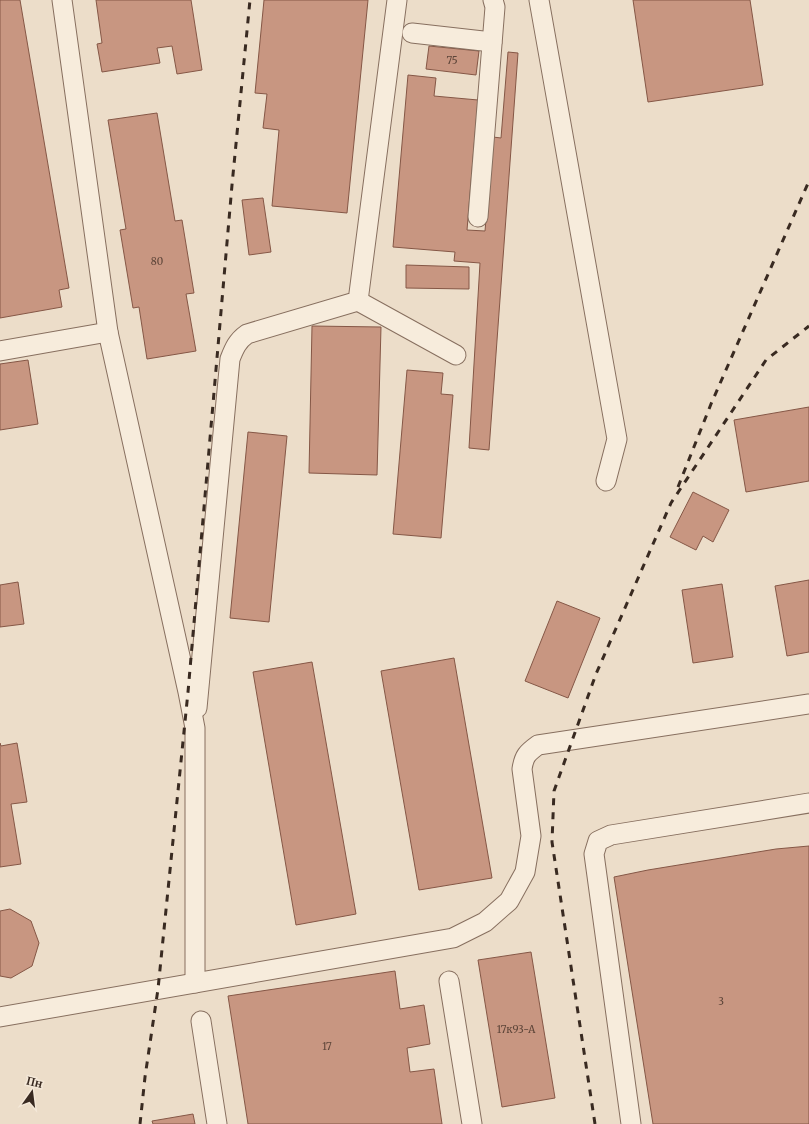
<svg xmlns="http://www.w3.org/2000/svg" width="809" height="1124" font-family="Merriweather,serif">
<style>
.building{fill:#c89681;stroke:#855746}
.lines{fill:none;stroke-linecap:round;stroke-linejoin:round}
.minor-casing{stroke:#876f5f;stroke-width:21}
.minor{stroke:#f7ecdc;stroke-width:19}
.rail{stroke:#392a21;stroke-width:3;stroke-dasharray:7 7;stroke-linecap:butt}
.labels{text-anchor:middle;stroke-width:3;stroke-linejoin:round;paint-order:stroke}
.number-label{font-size:10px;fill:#5d4539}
</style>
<rect width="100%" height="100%" fill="#ecddc9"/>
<g class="building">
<polygon points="0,0 20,0 69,288 59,290 62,307 0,318"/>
<polygon points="96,0 191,0 202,70 177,74 172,46 157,48 160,63 102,72 97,44 102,43"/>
<polygon points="264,0 368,0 347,213 272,206 279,130 263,128 267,94 255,93"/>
<polygon points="633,0 750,0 763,85 648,102"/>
<polygon points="429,46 479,51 476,75 426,69"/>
<polygon points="508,52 518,53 489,450 469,448 480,263 454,261 455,252 393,247 408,75 436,78 434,96 478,100 467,230 485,231 493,137 501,138"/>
<polygon points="157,113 175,221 182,220 194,293 186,294 196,351 147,359 139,307 133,308 120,230 126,229 108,120"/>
<polygon points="263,198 271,252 249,255 242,200"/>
<polygon points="406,265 469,267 469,289 406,288"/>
<polygon points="312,326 381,327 377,475 309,473"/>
<polygon points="28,360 38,424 0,430 0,364"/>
<polygon points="407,370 443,373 441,394 453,395 441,538 393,534"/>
<polygon points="809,407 809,481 746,492 734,420"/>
<polygon points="248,432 287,436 269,622 230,618"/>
<polygon points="693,492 729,510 713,542 703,536 696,550 670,537"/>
<polygon points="809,580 809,652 787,656 775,586"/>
<polygon points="18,582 24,624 0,627 0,585"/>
<polygon points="722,584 733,657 693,663 682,590"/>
<polygon points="557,601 600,618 568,698 525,681"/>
<polygon points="454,658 492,878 419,890 381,671"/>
<polygon points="312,662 356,914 296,925 253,672"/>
<polygon points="0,743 1,746 17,743 27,802 11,804 21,864 0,867"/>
<polygon points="809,846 809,1124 653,1124 614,877 648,870 776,849"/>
<polygon points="10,909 31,921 39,943 32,966 11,978 0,976 0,911"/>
<polygon points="531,952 555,1098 502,1107 478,960"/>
<polygon points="395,971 400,1009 424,1005 430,1044 407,1048 410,1072 434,1069 442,1124 248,1124 228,996"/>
<polygon points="193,1114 195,1124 153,1124 152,1121"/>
</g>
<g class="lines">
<g class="minor-casing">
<g id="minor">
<polyline points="62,0 108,332 188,692 195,728 195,983"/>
<polyline points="539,0 617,439 606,481"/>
<polyline points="412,33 492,42"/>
<polyline points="478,217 495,7 493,0"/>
<polyline points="358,301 456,355"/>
<polyline points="0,351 108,332"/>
<path d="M 197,708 L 230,359 C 234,349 237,341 247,334 L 358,301 L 397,0"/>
<polyline points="449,981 472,1124"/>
<path d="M 0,1017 L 453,938 L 485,922 L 509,901 L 525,872 L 531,836 L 522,769 C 524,756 527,753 538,745 L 809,704"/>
<polyline points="201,1021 217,1124"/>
<polyline points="631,1124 594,854 598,841 611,835 809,803"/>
</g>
</g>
<use href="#minor" class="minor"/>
<g class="rail">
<polyline points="678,487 711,404 809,181"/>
<polyline points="140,1124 145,1077 158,989 188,692 232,185 250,0"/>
<polyline points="595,1124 552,842 554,791 596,674 671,503 766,360 809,326"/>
</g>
</g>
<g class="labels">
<g class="number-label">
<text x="452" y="64">75</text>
<text x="157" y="265">80</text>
<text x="721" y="1005">3</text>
<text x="516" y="1033">17к93-А</text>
<text x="327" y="1050">17</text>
</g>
</g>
<g transform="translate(32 1092) rotate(14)" stroke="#f4e8d8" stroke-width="3" paint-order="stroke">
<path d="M0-3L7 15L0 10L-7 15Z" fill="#392a21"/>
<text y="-6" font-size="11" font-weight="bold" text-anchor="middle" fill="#392a21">Пн</text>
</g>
</svg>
